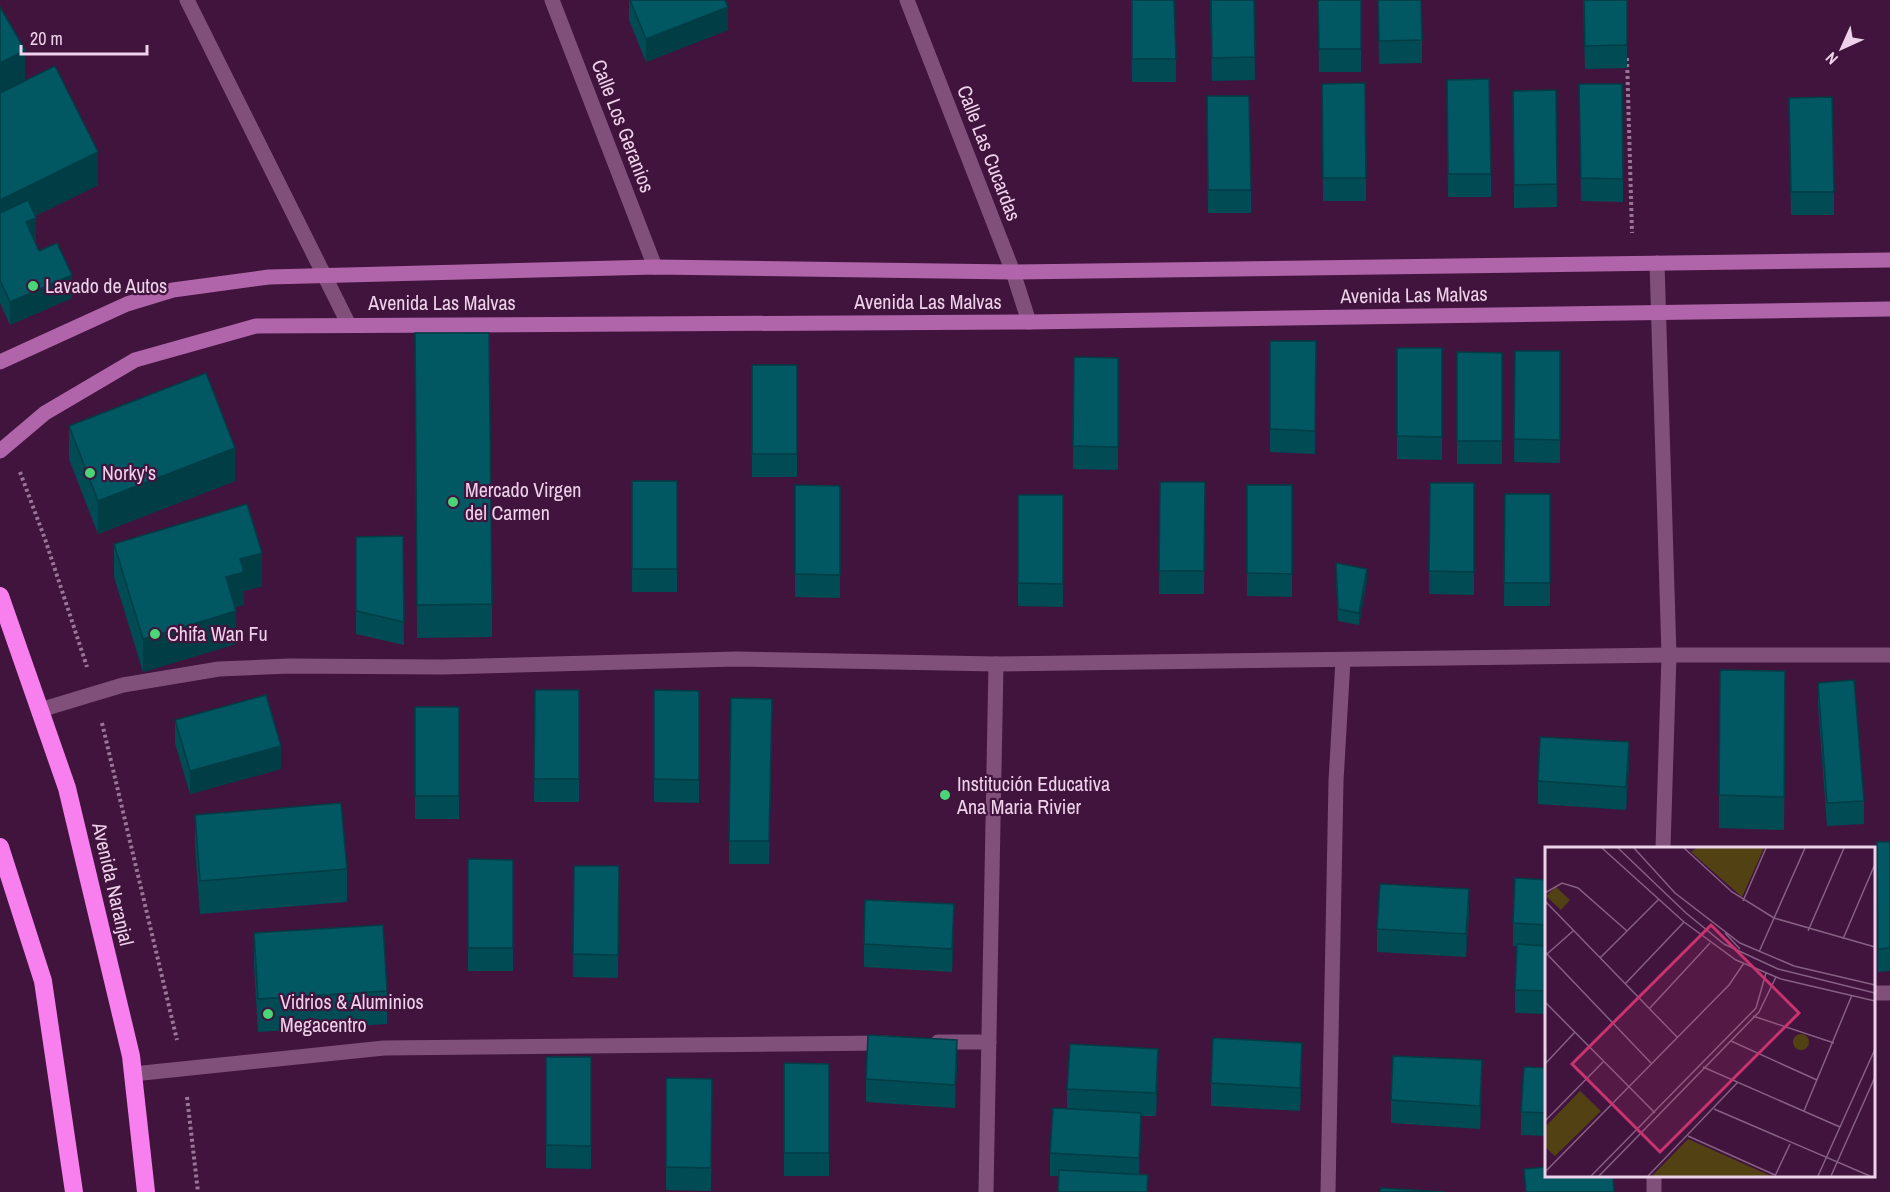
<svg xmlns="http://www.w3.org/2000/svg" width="1890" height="1192" font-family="'Archivo Narrow',sans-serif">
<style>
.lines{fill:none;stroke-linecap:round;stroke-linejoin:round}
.path{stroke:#997596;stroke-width:4;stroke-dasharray:3 3;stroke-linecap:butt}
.street{stroke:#80507b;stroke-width:15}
.secondary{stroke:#b064a9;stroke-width:15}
.highway{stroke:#f880ee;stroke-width:18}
.wall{fill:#014b54}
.shaded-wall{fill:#013d45}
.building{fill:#015762;stroke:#013d45;stroke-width:1.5}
.poi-dot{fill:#4ad677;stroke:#40143d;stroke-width:2}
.labels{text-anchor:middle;stroke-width:4.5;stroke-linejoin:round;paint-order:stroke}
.street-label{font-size:20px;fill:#eed1ea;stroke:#40143d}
.poi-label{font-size:20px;fill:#eed1ea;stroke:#40143d;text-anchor:start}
.inset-road{fill:none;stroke:#866082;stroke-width:1.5}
.view{fill:#c93470;fill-opacity:0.15;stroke:#c93470;stroke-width:3}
.inset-edge{fill:none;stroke:#eed1ea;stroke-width:3}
</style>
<rect width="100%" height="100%" fill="#40143d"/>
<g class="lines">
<g class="path">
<polyline points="1627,58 1632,233"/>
<polyline points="20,472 45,539 87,667"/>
<polyline points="102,723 177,1040"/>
<polyline points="187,1097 198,1192"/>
</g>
<g class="street">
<polyline points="187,0 349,325"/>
<polyline points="552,0 655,267"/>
<polyline points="907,0 1013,272 1029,322"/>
<polyline points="1657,263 1669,655 1663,848"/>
<polyline points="40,710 123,685 219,669 289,666 443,667 736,659 996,664 1669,655 1890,655"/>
<polyline points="1874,993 1890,993"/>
<polyline points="938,1042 989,1042"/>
<polyline points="133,1074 384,1048 887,1043"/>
<polyline points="986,1192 996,664"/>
<polyline points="1328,1192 1336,781 1343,660"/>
<polyline points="1654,1192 1654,1176"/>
</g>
<g class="secondary">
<polyline points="0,362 127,304 173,290 269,277 655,267 1013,272 1890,260"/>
<polyline points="0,451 45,413 135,360 256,326 1029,322 1890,309"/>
</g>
<g class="highway">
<polyline points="0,596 67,788 131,1056 146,1192"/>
<polyline points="0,847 43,981 74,1192"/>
</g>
</g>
<g class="wall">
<polygon points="629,0 725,0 728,30 646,62 629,20"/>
<polygon points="1131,0 1176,59 1176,82 1132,82"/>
<polygon points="1210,0 1254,0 1255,80 1212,81"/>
<polygon points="1318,0 1361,0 1361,72 1319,72"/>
<polygon points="1378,0 1422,40 1422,63 1379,64"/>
<polygon points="1583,0 1627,0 1627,68 1585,69"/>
<polygon points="0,7 25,80 98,185 35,216 36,241 35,241 39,251 72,298 10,325 0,303"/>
<polygon points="1447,80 1491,174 1491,197 1448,197"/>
<polygon points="1322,84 1366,178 1366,201 1323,201"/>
<polygon points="1579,84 1623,179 1623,202 1581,201"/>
<polygon points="1556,90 1557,207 1514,208 1513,114"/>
<polygon points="1207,96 1251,190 1251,213 1208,213"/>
<polygon points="1789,121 1834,192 1834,215 1791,215"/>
<polygon points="415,333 492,604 492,637 417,638"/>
<polygon points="1270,341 1316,341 1315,454 1270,452"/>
<polygon points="1397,348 1442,348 1442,460 1397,459"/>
<polygon points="1515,351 1560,351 1560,463 1514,462"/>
<polygon points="1457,352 1502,353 1502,464 1457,464"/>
<polygon points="1074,357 1118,358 1118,470 1073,469"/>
<rect x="752" y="365" width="45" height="112"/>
<polygon points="69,426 235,481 98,534 69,459"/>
<rect x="632" y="481" width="45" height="111"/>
<polygon points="1160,482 1205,482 1204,594 1159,594"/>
<polygon points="1430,483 1474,483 1474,595 1429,594"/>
<polygon points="795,485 840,486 840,598 795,597"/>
<polygon points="1247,485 1292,485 1292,597 1247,596"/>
<polygon points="1505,494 1550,494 1550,606 1504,606"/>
<polygon points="1018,495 1063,495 1063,607 1018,606"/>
<polygon points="403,536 404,645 356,634 356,537"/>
<polygon points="114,544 262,586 244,591 244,605 235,607 236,644 143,672 114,577"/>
<polygon points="1336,575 1367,581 1359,625 1338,621"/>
<polygon points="1818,683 1864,801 1864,824 1827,826 1818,706"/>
<polygon points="535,690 579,690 579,802 534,802"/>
<polygon points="654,690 699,691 699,803 654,802"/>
<polygon points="1785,704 1784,830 1719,828 1719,795"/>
<rect x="415" y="707" width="44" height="112"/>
<polygon points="175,720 281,769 190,794 175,743"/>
<polygon points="772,722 769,864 729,864 729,841"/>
<polygon points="1629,765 1626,810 1538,804 1538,781"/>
<polygon points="195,815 347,869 347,902 200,914 195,848"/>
<polygon points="1877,842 1890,842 1890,971 1878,972"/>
<polygon points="468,859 513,860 513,971 468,971"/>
<polygon points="574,866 619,866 618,978 573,977"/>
<polygon points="1546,880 1546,1014 1515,1013 1515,990 1517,946 1513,946 1513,923"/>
<polygon points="1469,912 1466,957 1377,952 1377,929"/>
<polygon points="954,927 952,972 864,967 864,944"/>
<polygon points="254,933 387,991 387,1024 258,1032 254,966"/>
<polygon points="546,1057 591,1057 591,1169 546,1168"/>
<polygon points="784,1063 829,1064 829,1176 784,1176"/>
<polygon points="957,1063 955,1108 866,1102 866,1079"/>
<polygon points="1302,1066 1300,1111 1211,1106 1211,1083"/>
<polygon points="1546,1068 1546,1136 1521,1135 1521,1112"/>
<polygon points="1158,1072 1156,1116 1141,1116 1139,1175 1148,1192 1059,1176 1050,1176 1050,1153 1067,1109 1067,1089"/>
<polygon points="666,1078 712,1079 711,1191 666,1190"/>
<polygon points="1482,1083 1480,1129 1391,1123 1391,1100"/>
</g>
<g class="shaded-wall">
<polygon points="728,7 728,30 646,62 646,39"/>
<polygon points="25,50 25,83 0,96 0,63"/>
<polygon points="98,152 98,185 0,233 0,200"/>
<polygon points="36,218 36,241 26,245 26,222"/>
<polygon points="72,275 72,298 10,325 10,302"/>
<polygon points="235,448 235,481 98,534 98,501"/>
<polygon points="262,553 262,586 244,591 244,605 226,610 226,577 240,559"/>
<polygon points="1367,569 1367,581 1359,625 1359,613"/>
<polygon points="236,611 236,644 143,672 143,639"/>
<polygon points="1629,742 1629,765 1626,810 1626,787"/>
<polygon points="281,746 281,769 190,794 190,771"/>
<polygon points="1469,889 1469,912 1466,957 1466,934"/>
<polygon points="954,904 954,927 952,972 952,949"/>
<polygon points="957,1040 957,1063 955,1108 955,1085"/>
<polygon points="1302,1043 1302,1066 1300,1111 1300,1088"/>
<polygon points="1158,1049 1158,1072 1156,1116 1156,1093"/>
<polygon points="1482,1060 1482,1083 1480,1129 1480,1106"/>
<polygon points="1141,1113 1141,1136 1139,1181 1139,1158"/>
</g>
<g class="building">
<polygon points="630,0 725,0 728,7 646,39"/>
<polygon points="1132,0 1174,0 1176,59 1132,59"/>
<polygon points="1211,0 1254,0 1255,57 1212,58"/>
<polygon points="1318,0 1361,0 1361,49 1319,49"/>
<polygon points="1378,0 1421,0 1422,40 1379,41"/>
<polygon points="1584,0 1627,0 1627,45 1585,46"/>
<polygon points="0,7 25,50 0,63"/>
<polygon points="55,66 98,152 0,200 0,93"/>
<polygon points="1489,79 1491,174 1448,174 1447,80"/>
<polygon points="1365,83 1366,178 1323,178 1322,84"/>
<polygon points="1579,84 1622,84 1623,179 1581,178"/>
<polygon points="1556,90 1557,184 1514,185 1513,91"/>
<polygon points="1207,96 1249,96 1251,190 1208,190"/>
<polygon points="1832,97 1834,192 1791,192 1789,98"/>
<polygon points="28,200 36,218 26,222 39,251 57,243 72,275 10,302 0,280 0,213"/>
<polygon points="415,333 489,333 492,604 417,605"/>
<polygon points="1270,341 1316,341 1315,431 1270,429"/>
<polygon points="1397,348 1442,348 1442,437 1397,436"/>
<polygon points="1515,351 1560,351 1560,440 1514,439"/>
<polygon points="1457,352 1502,353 1502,441 1457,441"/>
<polygon points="1074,357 1118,358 1118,447 1073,446"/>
<rect x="752" y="365" width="45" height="89"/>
<polygon points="206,373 235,448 98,501 69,426"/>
<rect x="632" y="481" width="45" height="88"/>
<polygon points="1160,482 1205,482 1204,571 1159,571"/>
<polygon points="1430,483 1474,483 1474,572 1429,571"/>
<polygon points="795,485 840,486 840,575 795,574"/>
<polygon points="1247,485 1292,485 1292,574 1247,573"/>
<polygon points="1505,494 1550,494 1550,583 1504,583"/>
<polygon points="1018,495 1063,495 1063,584 1018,583"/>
<polygon points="247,504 262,553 240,559 244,572 226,577 236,611 143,639 114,544"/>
<polygon points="403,536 404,622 356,611 356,537"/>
<polygon points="1336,563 1367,569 1359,613 1338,609"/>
<polygon points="1720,670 1785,671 1784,797 1719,795"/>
<polygon points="1854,680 1864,801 1827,803 1818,683"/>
<polygon points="535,690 579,690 579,779 534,779"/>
<polygon points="654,690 699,691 699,780 654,779"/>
<polygon points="266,695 281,746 190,771 175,720"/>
<polygon points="731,698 772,699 769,841 729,841"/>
<rect x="415" y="707" width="44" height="89"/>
<polygon points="1540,737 1629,742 1626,787 1538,781"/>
<polygon points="341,803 347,869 200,881 195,815"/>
<polygon points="1877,842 1890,842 1890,948 1878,949"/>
<polygon points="468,859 513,860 513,948 468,948"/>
<polygon points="574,866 619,866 618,955 573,954"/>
<polygon points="1515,878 1546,880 1546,925 1513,923"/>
<polygon points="1380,884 1469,889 1466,934 1377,929"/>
<polygon points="865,900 954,904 952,949 864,944"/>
<polygon points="383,925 387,991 258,999 254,933"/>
<polygon points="1517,944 1546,946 1546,991 1515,990"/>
<polygon points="868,1035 957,1040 955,1085 866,1079"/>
<polygon points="1213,1038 1302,1043 1300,1088 1211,1083"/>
<polygon points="1070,1044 1158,1049 1156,1093 1067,1089"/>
<polygon points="1393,1056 1482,1060 1480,1106 1391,1100"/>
<polygon points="546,1057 591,1057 591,1146 546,1145"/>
<polygon points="784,1063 829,1064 829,1153 784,1153"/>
<polygon points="1524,1067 1546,1068 1546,1113 1521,1112"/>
<polygon points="666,1078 712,1079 711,1168 666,1167"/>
<polygon points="1053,1108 1141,1113 1139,1158 1050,1153"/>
<polygon points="1546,1167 1546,1176 1613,1176 1614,1192 1526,1192 1524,1169"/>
<polygon points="1059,1170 1148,1175 1147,1192 1058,1192"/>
<polygon points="1381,1188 1445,1192 1380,1192"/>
</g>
<g class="poi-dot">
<circle cx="33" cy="286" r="6"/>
<circle cx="90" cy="473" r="6"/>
<circle cx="453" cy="502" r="6"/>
<circle cx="155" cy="634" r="6"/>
<circle cx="945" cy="795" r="6"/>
<circle cx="268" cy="1014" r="6"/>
</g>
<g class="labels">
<g class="street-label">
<text transform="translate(623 126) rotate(69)" y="7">Calle Los Geranios</text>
<text transform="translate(989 153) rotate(69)" y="7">Calle Las Cucardas</text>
<text transform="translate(1414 295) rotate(-1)" y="7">Avenida Las Malvas</text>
<text x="928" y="309">Avenida Las Malvas</text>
<text x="442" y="310">Avenida Las Malvas</text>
<text transform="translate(113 884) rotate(77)" y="7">Avenida Naranjal</text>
</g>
<g class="poi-label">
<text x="45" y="293">Lavado de Autos</text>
<text x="102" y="480">Norky's</text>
<text x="465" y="497">Mercado Virgen<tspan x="465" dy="23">del Carmen</tspan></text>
<text x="167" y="641">Chifa Wan Fu</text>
<text x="957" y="791">Institución Educativa<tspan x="957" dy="23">Ana Maria Rivier</tspan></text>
<text x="280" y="1009">Vidrios &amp; Aluminios<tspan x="280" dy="23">Megacentro</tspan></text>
</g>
</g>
<g transform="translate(1545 847)">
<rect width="330" height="330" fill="#40143d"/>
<path d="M 151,1 L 219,1 L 197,50 L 146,5 ZM 11,40 L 25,53 L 16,63 L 1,49 ZM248 195a8 8 0 1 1 16 0a8 8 0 1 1-16 0ZM 35,244 L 56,264 L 10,309 L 0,300 L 0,280 ZM 143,292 L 226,329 L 107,329 Z" fill="#524213"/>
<path class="inset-road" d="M 57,1 L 139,75 L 191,113 L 236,132 L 330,154M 73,1 L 141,66 L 179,97 L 233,122 L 330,146M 89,1 L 130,46 L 195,96 L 249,119 L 330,138M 139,1 L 187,45 L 229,71 L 330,100M 0,46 L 17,36 L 33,41 L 82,84M 0,54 L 132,190M 198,54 L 221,1M 263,84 L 299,1M 180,86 L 195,102M 298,92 L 330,17M 0,105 L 106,216M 214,105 L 260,1M 2,107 L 28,84M 55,111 L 114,52M 80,137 L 139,75M 0,155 L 110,266M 104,162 L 165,96M 208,169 L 289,196M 186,194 L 272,233M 0,217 L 30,185M 158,220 L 295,280M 169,262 L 325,329M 259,264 L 307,148M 0,274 L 58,215M 143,289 L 230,328M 0,325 L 184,138 L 199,116M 46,329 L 211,161 L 221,126M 54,329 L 214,165 L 231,130M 103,329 L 193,235M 230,329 L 245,297M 273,329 L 330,202M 286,329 L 330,230"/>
<path class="view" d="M 166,78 L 254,166 L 115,305 L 27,217 Z"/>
<rect width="330" height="330" class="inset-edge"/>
</g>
<g transform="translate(1842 48) rotate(225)" stroke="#40143d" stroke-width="4.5" paint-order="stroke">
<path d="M0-4.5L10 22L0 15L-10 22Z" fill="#eed1ea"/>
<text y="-9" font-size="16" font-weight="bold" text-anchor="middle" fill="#eed1ea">N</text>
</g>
<path d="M21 45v9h126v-9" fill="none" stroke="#eed1ea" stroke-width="3"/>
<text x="30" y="45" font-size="18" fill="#eed1ea" stroke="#40143d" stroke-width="4.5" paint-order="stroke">20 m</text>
</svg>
